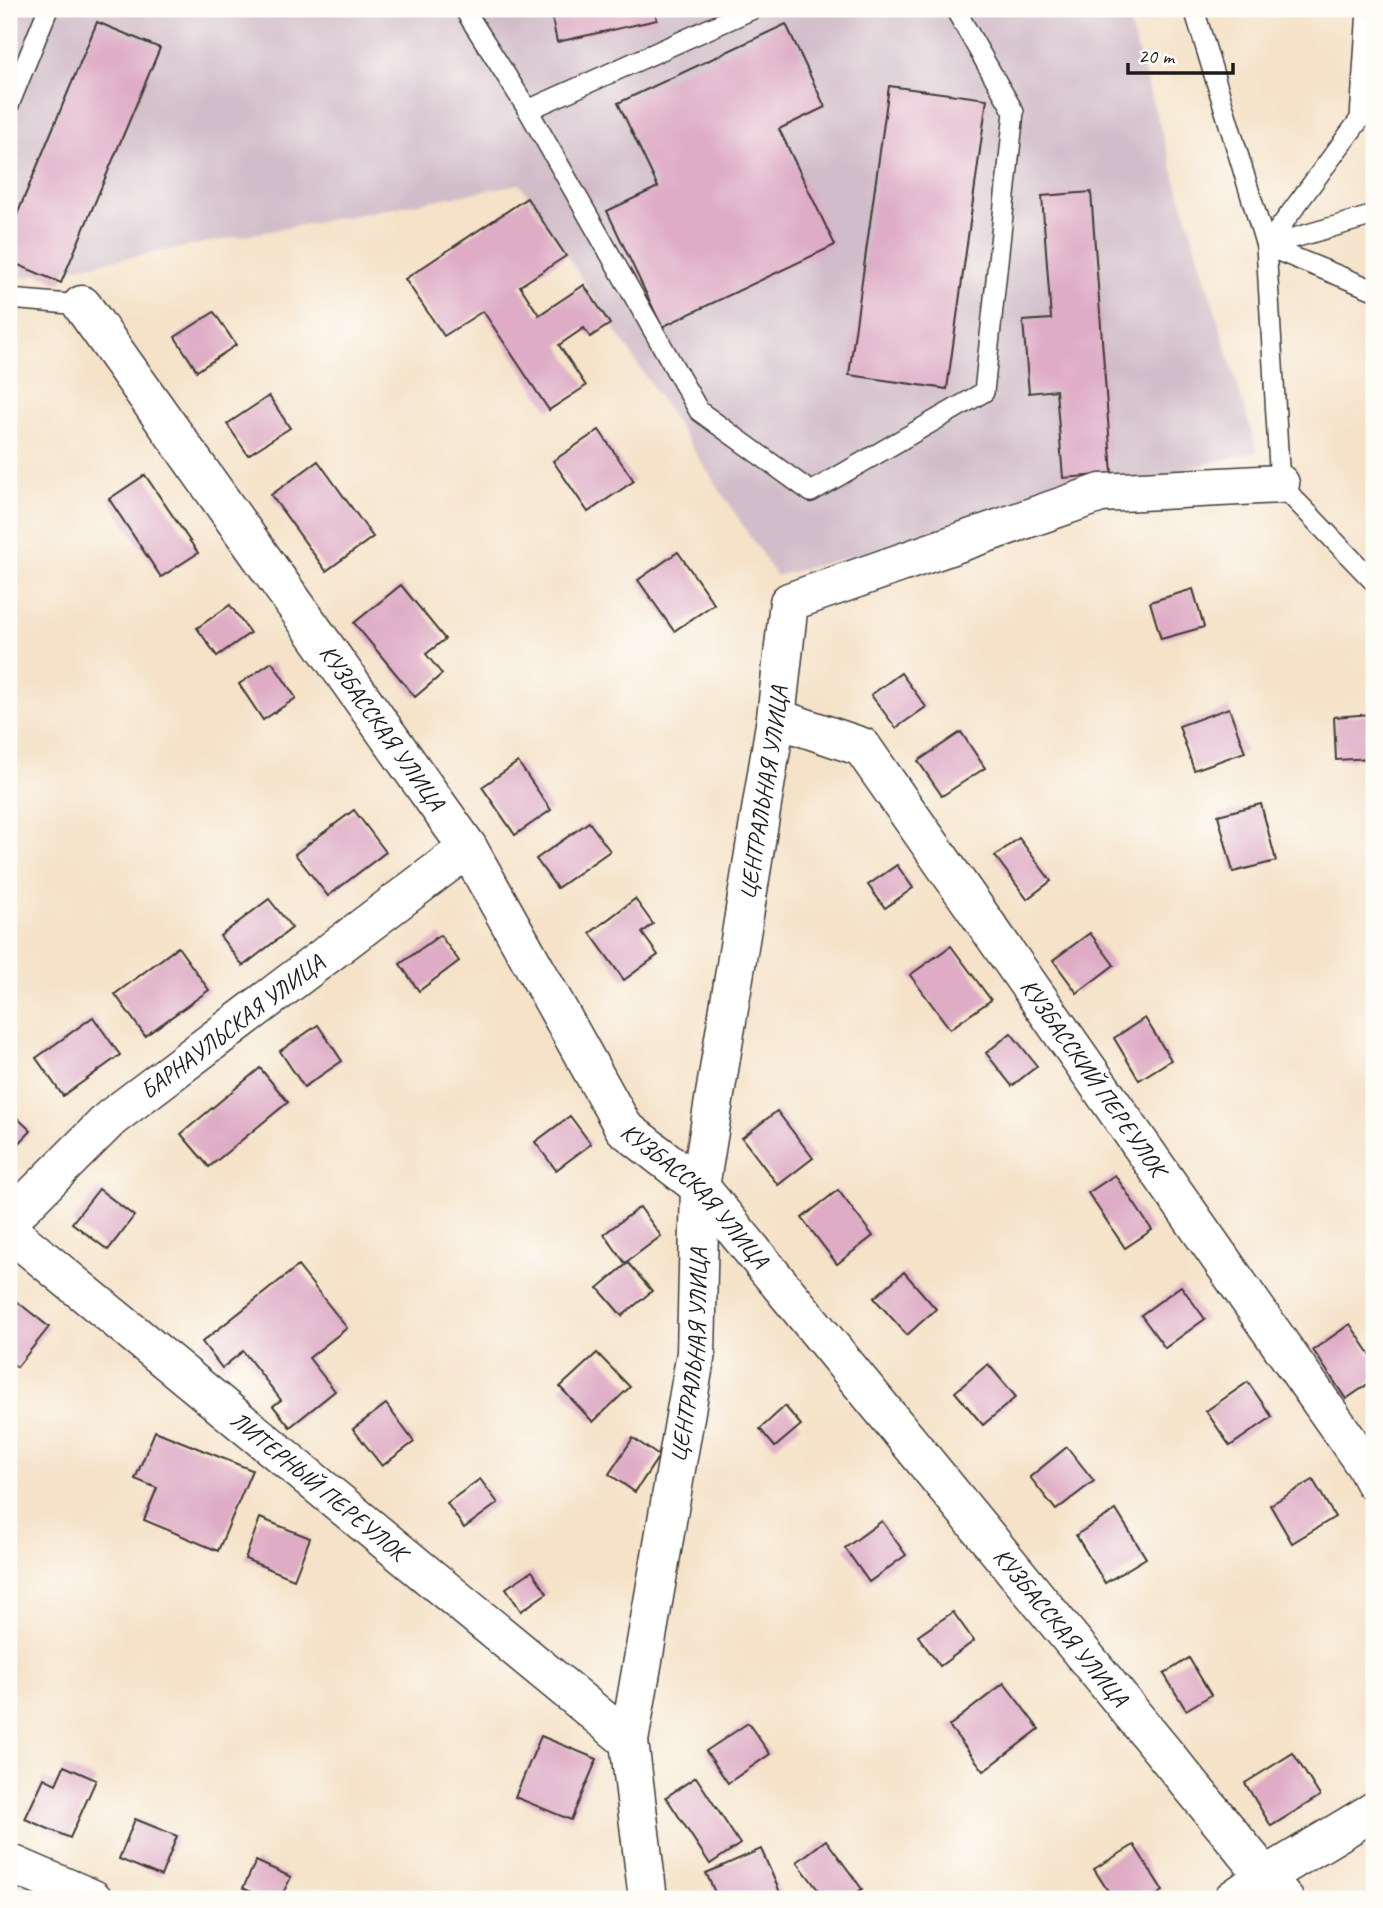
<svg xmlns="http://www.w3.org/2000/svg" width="1383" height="1908" font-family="Caveat,sans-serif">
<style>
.industrial{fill:#d1bdc9}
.building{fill:#deacc5}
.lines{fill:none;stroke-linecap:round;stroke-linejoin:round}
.service-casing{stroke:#3d3a36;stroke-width:22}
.minor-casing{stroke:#3d3a36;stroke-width:41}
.service{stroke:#fff;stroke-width:19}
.minor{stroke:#fff;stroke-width:38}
.labels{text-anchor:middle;stroke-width:5;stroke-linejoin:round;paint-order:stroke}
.street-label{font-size:24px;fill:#1c1c1c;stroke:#fdfcf7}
</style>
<rect width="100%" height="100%" fill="#fdfcf7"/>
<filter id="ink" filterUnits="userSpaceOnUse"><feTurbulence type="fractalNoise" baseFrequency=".0143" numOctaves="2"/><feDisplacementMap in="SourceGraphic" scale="14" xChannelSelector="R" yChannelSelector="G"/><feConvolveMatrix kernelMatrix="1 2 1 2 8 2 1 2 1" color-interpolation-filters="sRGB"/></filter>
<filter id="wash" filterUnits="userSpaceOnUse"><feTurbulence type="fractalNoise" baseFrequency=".00686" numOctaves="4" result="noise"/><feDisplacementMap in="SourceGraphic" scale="28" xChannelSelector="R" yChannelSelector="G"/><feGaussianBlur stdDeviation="1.57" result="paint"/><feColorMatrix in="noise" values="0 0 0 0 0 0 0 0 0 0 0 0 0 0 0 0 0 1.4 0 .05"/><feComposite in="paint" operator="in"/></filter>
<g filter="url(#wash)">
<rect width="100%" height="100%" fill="#f5e2c8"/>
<polygon class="industrial" points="9,9 1125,9 1257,451 776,576 520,184 13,279 9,291"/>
<g id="blocks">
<g class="building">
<polygon points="550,9 654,9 657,20 557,42"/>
<polygon points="97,22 160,48 61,283 9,261 9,234"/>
<polygon points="786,24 825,107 779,129 835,245 662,327 607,211 658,187 618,103"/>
<polygon points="889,86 987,99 947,389 849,375"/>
<polygon points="1091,192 1112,474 1063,478 1056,390 1029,393 1023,321 1051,319 1042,196"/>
<polygon points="527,198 566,256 520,286 539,315 584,285 610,324 590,337 584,328 559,345 586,386 549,410 483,311 444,336 405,279"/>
<polygon points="214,312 236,345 197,371 175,337"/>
<polygon points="269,396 290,428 248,455 227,424"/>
<polygon points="599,430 634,481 588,512 553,461"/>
<polygon points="318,461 373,537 326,571 271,495"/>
<polygon points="145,475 198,553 161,577 109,499"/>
<polygon points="678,552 714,604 674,631 638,580"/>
<polygon points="401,585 445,639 426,654 442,674 415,697 354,623"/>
<polygon points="1193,589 1204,627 1161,639 1150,602"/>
<polygon points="230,605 250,633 217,656 197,628"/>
<polygon points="272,662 296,698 263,720 239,684"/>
<polygon points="901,673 926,707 896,728 871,695"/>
<polygon points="1229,708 1245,752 1194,770 1179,726"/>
<polygon points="1371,714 1373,758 1336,760 1334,717"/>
<polygon points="961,732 985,768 942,796 918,761"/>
<polygon points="518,762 551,810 515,835 482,787"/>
<polygon points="1261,804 1276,861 1233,872 1218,815"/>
<polygon points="354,810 386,852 328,896 295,854"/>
<polygon points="589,822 610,851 557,888 536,859"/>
<polygon points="1019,838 1051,881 1027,899 995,856"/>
<polygon points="897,865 913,888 885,908 868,885"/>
<polygon points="269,899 292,928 243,966 220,936"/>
<polygon points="635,899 653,924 642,933 658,955 624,980 590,933"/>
<polygon points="1090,933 1114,965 1077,993 1053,960"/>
<polygon points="440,935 459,961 419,991 400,964"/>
<polygon points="951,946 991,1000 950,1029 910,975"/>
<polygon points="178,947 209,990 145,1036 115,994"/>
<polygon points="93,1017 120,1055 63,1096 36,1058"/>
<polygon points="1145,1018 1171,1060 1139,1080 1114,1038"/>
<polygon points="318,1025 342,1061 304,1087 280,1051"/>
<polygon points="1011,1033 1037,1066 1012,1086 986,1053"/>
<polygon points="260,1068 288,1102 209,1167 181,1134"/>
<polygon points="9,1110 31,1131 9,1154"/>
<polygon points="777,1111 813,1158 778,1185 742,1138"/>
<polygon points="570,1116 591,1144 556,1170 535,1142"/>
<polygon points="1115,1175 1152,1230 1125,1248 1088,1193"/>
<polygon points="99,1189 134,1216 108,1250 72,1223"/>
<polygon points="838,1190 873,1236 837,1264 802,1218"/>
<polygon points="640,1207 661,1236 625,1263 604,1234"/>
<polygon points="628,1263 652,1291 622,1316 598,1288"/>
<polygon points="298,1266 347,1328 309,1358 335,1391 290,1427 273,1406 281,1400 243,1351 222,1368 202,1342"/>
<polygon points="904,1272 936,1309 907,1335 874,1298"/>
<polygon points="1181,1286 1205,1319 1165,1348 1141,1315"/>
<polygon points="15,1300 49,1327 17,1367 9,1361 9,1307"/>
<polygon points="1350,1324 1374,1360 1374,1380 1346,1399 1313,1350"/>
<polygon points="597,1353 630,1387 593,1422 560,1387"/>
<polygon points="988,1364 1016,1397 983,1425 955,1392"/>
<polygon points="1248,1382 1272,1417 1230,1446 1206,1411"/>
<polygon points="386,1404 414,1442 382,1466 353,1429"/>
<polygon points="785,1406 801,1425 775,1447 760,1429"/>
<polygon points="155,1431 252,1470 218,1551 144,1520 157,1488 135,1479"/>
<polygon points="633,1438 659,1456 635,1492 609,1474"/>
<polygon points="1067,1447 1094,1481 1056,1510 1030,1477"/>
<polygon points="480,1479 498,1503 464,1528 447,1503"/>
<polygon points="1313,1480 1335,1517 1292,1543 1270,1505"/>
<polygon points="1116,1510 1146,1558 1105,1583 1076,1535"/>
<polygon points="260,1518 310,1538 294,1579 245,1559"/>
<polygon points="882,1521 906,1555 869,1582 845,1548"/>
<polygon points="532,1571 547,1593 521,1611 506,1588"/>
<polygon points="953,1612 974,1641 940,1666 918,1636"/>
<polygon points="1189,1658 1211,1695 1186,1710 1164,1674"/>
<polygon points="1004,1683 1039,1729 984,1771 949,1726"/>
<polygon points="748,1723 770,1754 728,1783 706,1751"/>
<polygon points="541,1736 597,1759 571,1820 515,1797"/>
<polygon points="1293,1753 1320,1796 1271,1826 1245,1783"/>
<polygon points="64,1766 96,1780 70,1838 25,1819 44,1778 56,1784"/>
<polygon points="696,1777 740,1844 710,1864 666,1797"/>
<polygon points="135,1819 177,1836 161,1876 119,1859"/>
<polygon points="826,1840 862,1889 848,1899 825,1899 797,1862"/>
<polygon points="1134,1845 1163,1891 1150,1899 1113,1899 1094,1869"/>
<polygon points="761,1849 783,1899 718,1899 706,1873"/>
<polygon points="256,1861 291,1877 280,1899 266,1899 243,1888"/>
</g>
</g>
</g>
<g filter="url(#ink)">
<use href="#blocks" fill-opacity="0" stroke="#3d3a36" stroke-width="2"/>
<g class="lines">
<g class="service-casing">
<g id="service">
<polyline points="464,9 528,110 699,411 811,492 984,392 1014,112 955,9"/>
<polyline points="1194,9 1266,246 1280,484 1374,582"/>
<polyline points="9,105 48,9"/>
<polyline points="528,110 753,9"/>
<polyline points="1266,246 1360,119 1367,9"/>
<polyline points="1266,246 1374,290"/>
<polyline points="1266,246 1374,215"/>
<polyline points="9,299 82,305"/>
</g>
</g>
<g class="minor-casing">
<g id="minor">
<path id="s1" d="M 82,305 L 468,848 L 624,1128 L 700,1187 L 1284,1899"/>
<path id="s2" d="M 776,718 L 862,747 L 1365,1465 L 1374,1482"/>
<path id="s3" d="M 9,1220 L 111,1118 L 468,848"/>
<path id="s4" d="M 9,1231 L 629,1741"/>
<polyline points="9,1863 93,1899"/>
<path id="s5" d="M 648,1899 L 629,1741 L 696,1353 L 700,1187 L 776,718 L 789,602 L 1101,493 L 1280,484"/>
<polyline points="1233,1899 1266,1876 1374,1811"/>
</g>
</g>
<use href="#service" class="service"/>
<use href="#minor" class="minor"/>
</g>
</g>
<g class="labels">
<g class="street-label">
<text dy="8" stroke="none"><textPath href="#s1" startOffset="518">КУЗБАССКАЯ УЛИЦА</textPath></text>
<text dy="8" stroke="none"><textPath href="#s5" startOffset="1118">ЦЕНТРАЛЬНАЯ УЛИЦА</textPath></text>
<text dy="8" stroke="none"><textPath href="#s3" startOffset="296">БАРНАУЛЬСКАЯ УЛИЦА</textPath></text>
<text dy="8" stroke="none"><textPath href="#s2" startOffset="494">КУЗБАССКИЙ ПЕРЕУЛОК</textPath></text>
<text dy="8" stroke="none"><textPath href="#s1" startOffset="1085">КУЗБАССКАЯ УЛИЦА</textPath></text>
<text dy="8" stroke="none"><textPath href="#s5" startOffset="550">ЦЕНТРАЛЬНАЯ УЛИЦА</textPath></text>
<text dy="8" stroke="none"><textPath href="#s4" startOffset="401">ЛИТЕРНЫЙ ПЕРЕУЛОК</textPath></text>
<text dy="8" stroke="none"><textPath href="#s1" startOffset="1652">КУЗБАССКАЯ УЛИЦА</textPath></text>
</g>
</g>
<rect width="1383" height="1908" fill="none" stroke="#fdfcf7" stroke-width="35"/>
<path d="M1128 63v10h105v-10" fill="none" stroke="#1c1c1c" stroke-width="3.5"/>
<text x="1138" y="63" font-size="21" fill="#1c1c1c" stroke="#fdfcf7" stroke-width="5" paint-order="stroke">20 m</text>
</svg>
